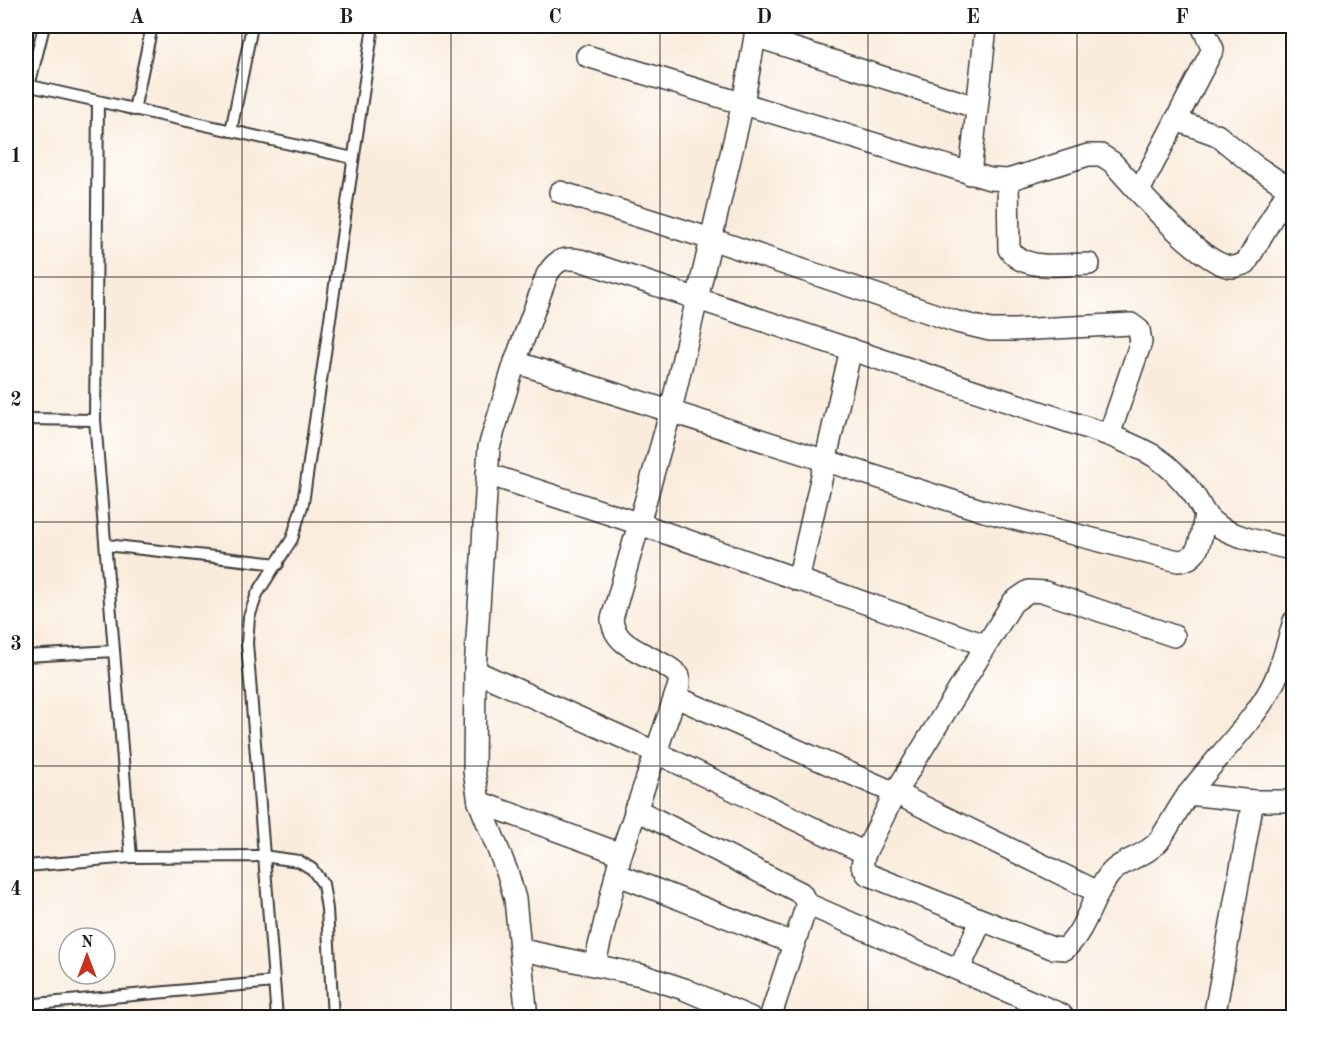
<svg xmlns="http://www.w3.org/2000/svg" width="1319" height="1043" font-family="'Old Standard TT',serif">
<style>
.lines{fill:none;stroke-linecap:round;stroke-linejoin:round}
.lane-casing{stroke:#3d3b39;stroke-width:14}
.street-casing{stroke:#3d3b39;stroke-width:24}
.lane{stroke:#fff;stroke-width:10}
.street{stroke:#fff;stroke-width:21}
.grid{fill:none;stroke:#1c1c1c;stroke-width:1.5;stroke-opacity:0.55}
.neatline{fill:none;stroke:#1c1c1c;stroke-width:2}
.grid-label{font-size:20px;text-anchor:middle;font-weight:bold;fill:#1c1c1c}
</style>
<rect width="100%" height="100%" fill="#fff"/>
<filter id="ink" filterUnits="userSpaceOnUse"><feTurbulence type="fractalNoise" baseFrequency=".0167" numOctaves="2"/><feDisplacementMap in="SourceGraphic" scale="12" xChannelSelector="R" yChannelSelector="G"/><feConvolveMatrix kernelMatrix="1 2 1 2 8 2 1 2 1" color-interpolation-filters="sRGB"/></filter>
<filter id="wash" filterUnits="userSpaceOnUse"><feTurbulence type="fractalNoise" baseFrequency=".008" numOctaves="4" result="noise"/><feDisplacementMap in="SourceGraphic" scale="24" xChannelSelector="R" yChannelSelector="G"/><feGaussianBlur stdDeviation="1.35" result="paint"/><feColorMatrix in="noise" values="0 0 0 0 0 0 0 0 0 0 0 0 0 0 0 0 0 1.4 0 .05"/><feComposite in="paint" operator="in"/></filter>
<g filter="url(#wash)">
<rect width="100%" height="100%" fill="#f9ecdc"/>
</g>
<g filter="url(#ink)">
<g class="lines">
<g class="lane-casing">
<g id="lane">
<polyline points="26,85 353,158"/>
<polyline points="29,86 44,26"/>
<polyline points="98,102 95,420 131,857"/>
<polyline points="134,110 152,26"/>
<polyline points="231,131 252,26"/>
<polyline points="26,419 95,420"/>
<polyline points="106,545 278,564"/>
<polyline points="26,656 114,651"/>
<polyline points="26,866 131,857 262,856 299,861 312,869 323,884 327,909 333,1018"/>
<polyline points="26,1005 274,982"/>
<polyline points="277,1018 247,643 249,617 257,594 292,539 303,503 373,26"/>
</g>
</g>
<g class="street-casing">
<g id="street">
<polyline points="755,36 975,107"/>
<path d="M 587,56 L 990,179 L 1008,180 L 1088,155 L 1101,155 L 1112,162 C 1133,185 1202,267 1233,267 C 1237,267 1242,264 1246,263 L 1288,190"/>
<polyline points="1176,120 1217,135 1254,165 1294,192"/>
<polyline points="970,174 986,26"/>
<path d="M 1008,180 L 1009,249 C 1022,272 1066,264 1089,264"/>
<polyline points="1139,191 1213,49 1202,26"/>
<polyline points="560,192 711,239 957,322 990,330 1015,330 1131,324 1139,330 1141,342 1109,435"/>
<path d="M 515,362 L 984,511 L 1178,561 C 1202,560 1201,534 1205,515"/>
<polyline points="487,474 640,524 985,645"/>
<polyline points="798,580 851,349"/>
<path d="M 1174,636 L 1045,592 L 1029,591 L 1013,602 L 895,793 L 865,853 L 862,865 L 867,874 L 1052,948 L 1065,949 C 1087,929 1091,898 1109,875 C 1122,859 1145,857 1158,842 C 1170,826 1178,807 1190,792 C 1214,760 1258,717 1274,682 C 1283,663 1288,641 1294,621"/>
<polyline points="475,671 655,752 865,853"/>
<polyline points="676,697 895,793 1098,892"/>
<polyline points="1188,794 1253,801 1294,801"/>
<polyline points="479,802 621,854"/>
<polyline points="635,809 801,893 807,904 770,1018"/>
<polyline points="616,874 793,943"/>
<polyline points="807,904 1062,1015 1061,1018"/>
<polyline points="522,950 641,975 684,989 751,1018"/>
<path d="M 595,963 L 621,854 L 679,685 L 679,676 C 660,655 614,652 612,619 L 670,414 L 743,103 L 757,26"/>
<polyline points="959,969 981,921"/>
<path d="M 527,1018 L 515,899 L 508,874 L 479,802 L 474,771 L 475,671 L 489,447 L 515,362 L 547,275 C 556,260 563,257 580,260 L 1109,435 C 1149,452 1163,456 1191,491 C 1200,502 1203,516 1215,524 C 1236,539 1269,543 1294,550"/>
<polyline points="1214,1018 1253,801"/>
</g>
</g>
<use href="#lane" class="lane"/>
<use href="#street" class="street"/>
</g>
</g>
<path class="grid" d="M 242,26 L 242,1018M 451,26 L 451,1018M 660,26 L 660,1018M 868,26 L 868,1018M 1077,26 L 1077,1018M 26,277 L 1294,277M 26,522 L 1294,522M 26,766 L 1294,766"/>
<rect width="1319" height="1043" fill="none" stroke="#fff" stroke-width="66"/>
<g transform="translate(87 956)"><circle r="28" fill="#ffffff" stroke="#a4a4a4" stroke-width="1.5"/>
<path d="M0-4.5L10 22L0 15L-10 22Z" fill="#c8321e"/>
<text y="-9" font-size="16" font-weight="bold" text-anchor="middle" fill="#1c1c1c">N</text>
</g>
<rect x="33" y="33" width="1253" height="977" class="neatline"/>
<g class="grid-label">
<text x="137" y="23">A</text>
<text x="346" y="23">B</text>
<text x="555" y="23">C</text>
<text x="764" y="23">D</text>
<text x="973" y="23">E</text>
<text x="1182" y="23">F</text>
<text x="16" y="162">1</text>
<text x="16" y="406">2</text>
<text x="16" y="650">3</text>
<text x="16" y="895">4</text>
</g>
</svg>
